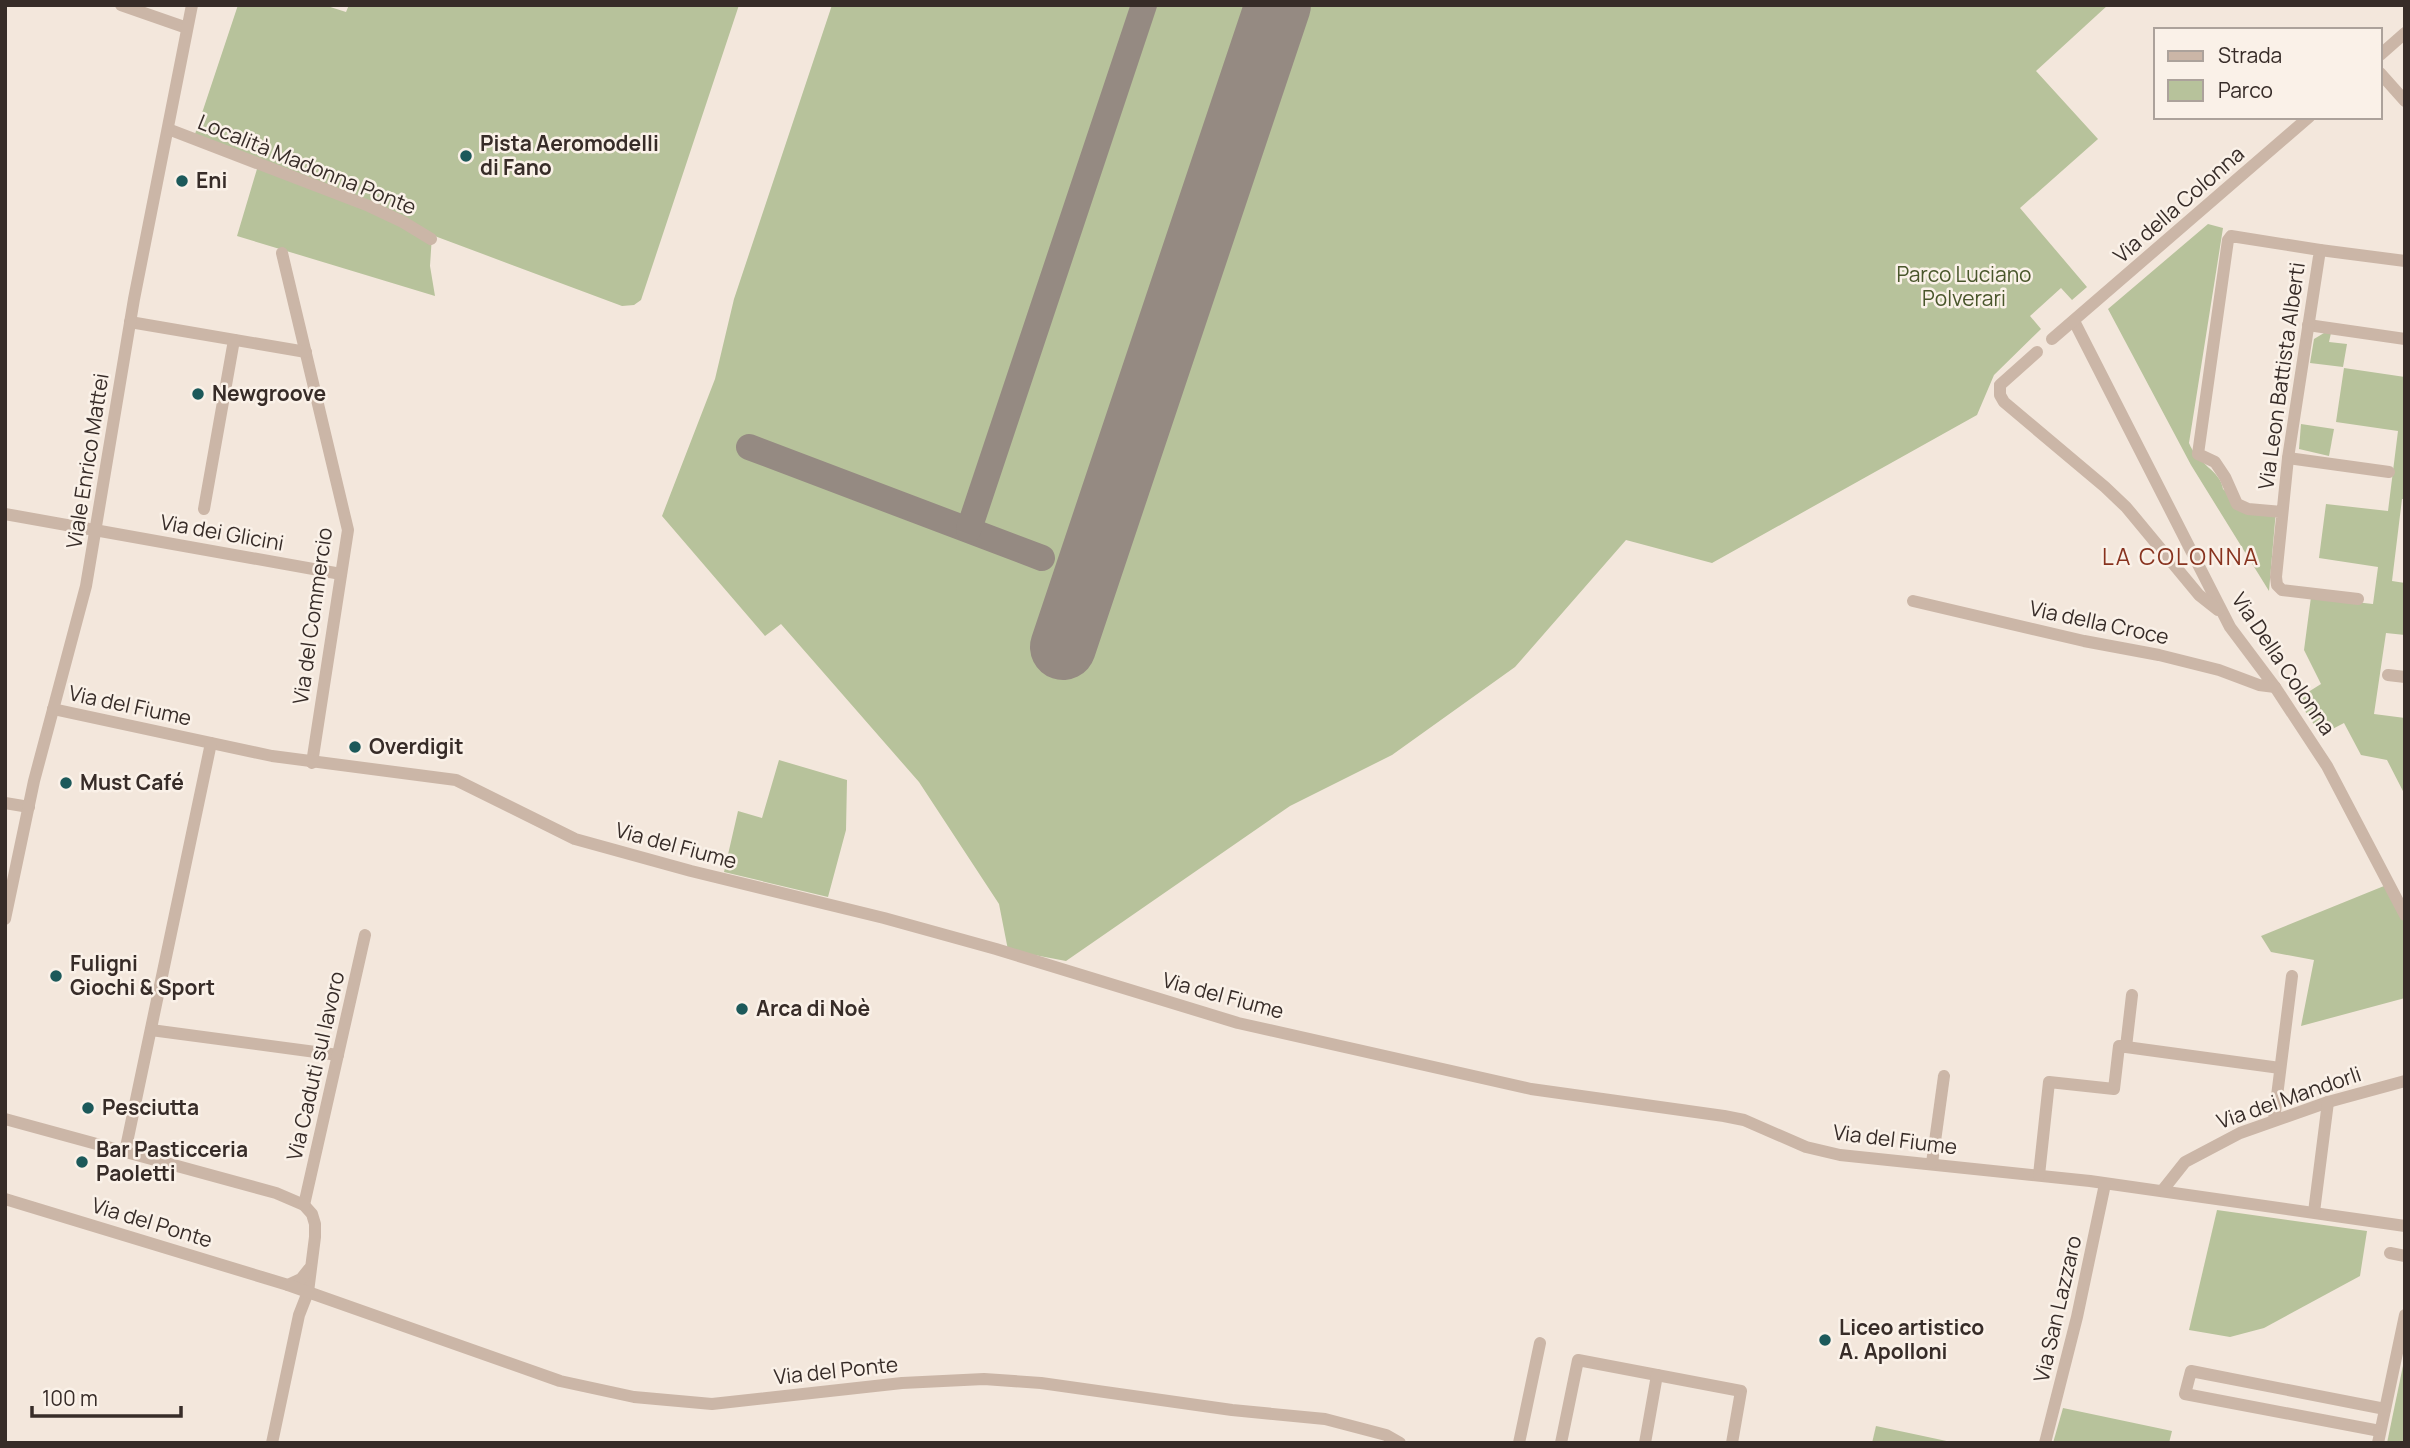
<svg xmlns="http://www.w3.org/2000/svg" width="2410" height="1448" font-family="Manrope,sans-serif">
<style>
.green{fill:#b7c29b}
.lines{fill:none;stroke-linecap:round;stroke-linejoin:round}
.taxiway{stroke:#958a82;stroke-width:26}
.runway{stroke:#958a82;stroke-width:66}
.minor{stroke:#cbb6a7;stroke-width:12}
.poi-dot{fill:#1c595a;stroke:#faf1e8;stroke-width:2.5}
.labels{text-anchor:middle;stroke-width:5;stroke-linejoin:round;paint-order:stroke}
.poi-label{font-size:21px;font-weight:bold;fill:#372c28;stroke:#faf1e8;text-anchor:start}
.street-label{font-size:21px;fill:#372c28;stroke:#faf1e8}
.park-label{font-size:21px;fill:#49562b;stroke:#faf1e8}
.neighbourhood-label{font-size:23px;letter-spacing:2px;fill:#88331f;stroke:#faf1e8}
</style>
<rect width="100%" height="100%" fill="#f3e7dc"/>
<g class="green">
<polygon points="238,5 324,5 346,12 349,5 739,5 641,300 634,305 622,306 432,235 430,266 435,296 237,236 257,169 194,137"/>
<polygon points="832,5 2108,5 2036,71 2098,139 2020,208 2087,287 2072,300 2061,288 2030,316 2041,329 1994,375 1977,415 1712,563 1626,540 1515,667 1392,755 1290,806 1066,961 1008,950 999,904 919,782 781,624 765,636 662,516 715,379 734,299"/>
<path d="M 2208,224 L 2223,228 L 2189,443 C 2197,464 2221,471 2223,489 L 2237,501 L 2276,510 L 2269,591 L 2191,465 L 2108,309 Z"/>
<polygon points="2324,333 2331,333 2329,342 2347,344 2343,367 2310,363 2314,339"/>
<polygon points="2344,368 2405,377 2405,499 2402,499 2392,581 2405,583 2405,635 2386,633 2374,714 2405,718 2405,795 2387,760 2361,755 2344,723 2321,735 2297,699 2321,684 2304,650 2311,597 2373,604 2378,567 2319,558 2326,504 2388,511 2398,431 2336,422"/>
<polygon points="2301,424 2334,429 2329,456 2299,449"/>
<polygon points="779,760 847,780 846,830 828,897 724,872 738,811 762,818"/>
<polygon points="2384,886 2405,922 2405,998 2301,1026 2314,960 2271,952 2261,936"/>
<polygon points="2217,1210 2367,1231 2360,1276 2264,1328 2230,1337 2189,1330"/>
<polygon points="2405,1356 2405,1443 2387,1443"/>
<polygon points="2063,1408 2172,1431 2169,1443 2053,1443"/>
<polygon points="1876,1426 1956,1443 1872,1443"/>
</g>
<g class="lines">
<g class="taxiway">
<polyline points="749,447 1042,558"/>
<polyline points="969,529 1144,5"/>
</g>
<polyline class="runway" points="1063,647 1278,5"/>
<g class="minor">
<polyline points="121,5 187,28"/>
<polyline points="2380,55 2405,33"/>
<polyline points="2380,73 2405,101"/>
<polyline points="168,129 369,206 403,222 431,239"/>
<polyline points="2320,250 2405,261"/>
<polyline points="282,253 348,530 312,763"/>
<polyline points="2074,321 2230,627 2275,687 2327,766 2405,915"/>
<polyline points="130,322 306,352"/>
<polyline points="2308,325 2405,339"/>
<polyline points="2052,339 2309,117"/>
<polyline points="2037,352 2000,385 2000,395 2004,402 2105,487 2126,507 2199,595 2218,610"/>
<polyline points="2288,458 2389,472"/>
<polyline points="204,509 234,340"/>
<polyline points="2282,512 2248,509 2237,504 2225,477 2215,462 2198,454 2228,240 2231,236 2320,250 2288,458 2276,577 2277,585 2282,590 2358,599"/>
<polyline points="5,514 341,574"/>
<polyline points="1913,601 2084,641 2159,655 2219,670 2259,685 2275,687"/>
<polyline points="2388,675 2405,677"/>
<polyline points="53,709 272,756 456,780 575,839 691,871 884,918 996,949 1238,1023 1531,1089 1724,1116 1744,1120 1806,1147 1840,1155 2090,1181 2405,1226"/>
<polyline points="5,803 29,807"/>
<polyline points="5,919 34,781 86,586 134,299 192,5"/>
<polyline points="151,1030 338,1055"/>
<polyline points="2126,1047 2280,1068"/>
<polyline points="5,1119 276,1193 304,1205 312,1214 315,1224 315,1237 308,1292 299,1315 272,1443"/>
<polyline points="2274,1120 2292,976"/>
<polyline points="125,1152 211,743"/>
<polyline points="1932,1163 1944,1076"/>
<polyline points="2039,1175 2049,1082 2114,1089 2119,1046 2126,1047 2132,995"/>
<polyline points="2162,1191 2185,1162 2240,1133 2328,1102 2405,1081"/>
<polyline points="5,1199 288,1285 301,1279 309,1269"/>
<polyline points="304,1205 365,935"/>
<polyline points="2314,1212 2328,1102"/>
<polyline points="2390,1253 2405,1256"/>
<polyline points="288,1285 560,1381 634,1397 712,1404 902,1383 984,1379 1041,1383 1232,1410 1325,1419 1386,1435 1400,1443"/>
<polyline points="2380,1431 2185,1394 2191,1371 2385,1409"/>
<polyline points="1519,1443 1540,1343"/>
<polyline points="1561,1443 1578,1360 1741,1391 1732,1443"/>
<polyline points="1645,1443 1657,1375"/>
<polyline points="2045,1443 2077,1317 2105,1184"/>
<polyline points="2378,1443 2405,1315"/>
</g>
</g>
<g class="poi-dot">
<circle cx="466" cy="156" r="7"/>
<circle cx="182" cy="181" r="7"/>
<circle cx="198" cy="394" r="7"/>
<circle cx="355" cy="747" r="7"/>
<circle cx="66" cy="783" r="7"/>
<circle cx="56" cy="976" r="7"/>
<circle cx="742" cy="1009" r="7"/>
<circle cx="88" cy="1108" r="7"/>
<circle cx="82" cy="1162" r="7"/>
<circle cx="1825" cy="1340" r="7"/>
</g>
<g class="labels">
<g class="poi-label">
<text x="480" y="151">Pista Aeromodelli<tspan x="480" dy="24">di Fano</tspan></text>
<text x="196" y="188">Eni</text>
<text x="212" y="401">Newgroove</text>
<text x="369" y="754">Overdigit</text>
<text x="80" y="790">Must Café</text>
<text x="70" y="971">Fuligni<tspan x="70" dy="24">Giochi &amp; Sport</tspan></text>
<text x="756" y="1016">Arca di Noè</text>
<text x="102" y="1115">Pesciutta</text>
<text x="96" y="1157">Bar Pasticceria<tspan x="96" dy="24">Paoletti</tspan></text>
<text x="1839" y="1335">Liceo artistico<tspan x="1839" dy="24">A. Apolloni</tspan></text>
</g>
<g class="street-label">
<text transform="translate(307 165) rotate(22)" y="7">Località Madonna Ponte</text>
<text transform="translate(2179 205) rotate(-41)" y="7">Via della Colonna</text>
<text transform="translate(2282 376) rotate(-82)" y="7">Via Leon Battista Alberti</text>
<text transform="translate(88 461) rotate(-81)" y="7">Viale Enrico Mattei</text>
<text transform="translate(222 533) rotate(10)" y="7">Via dei Glicini</text>
<text transform="translate(313 616) rotate(-82)" y="7">Via del Commercio</text>
<text transform="translate(2099 623) rotate(12)" y="7">Via della Croce</text>
<text transform="translate(2283 664) rotate(56)" y="7">Via Della Colonna</text>
<text transform="translate(130 706) rotate(12)" y="7">Via del Fiume</text>
<text transform="translate(676 846) rotate(15)" y="7">Via del Fiume</text>
<text transform="translate(1223 996) rotate(15)" y="7">Via del Fiume</text>
<text transform="translate(316 1066) rotate(-77)" y="7">Via Caduti sul lavoro</text>
<text transform="translate(2289 1098) rotate(-19)" y="7">Via dei Mandorli</text>
<text transform="translate(1895 1140) rotate(7)" y="7">Via del Fiume</text>
<text transform="translate(152 1223) rotate(17)" y="7">Via del Ponte</text>
<text transform="translate(2058 1309) rotate(-77)" y="7">Via San Lazzaro</text>
<text transform="translate(836 1371) rotate(-6)" y="7">Via del Ponte</text>
</g>
<g class="park-label">
<text x="1964" y="282">Parco Luciano<tspan x="1964" dy="24">Polverari</tspan></text>
</g>
<g class="neighbourhood-label">
<text x="2181" y="565">LA COLONNA</text>
</g>
</g>
<rect width="2410" height="1448" fill="none" stroke="#372c28" stroke-width="14"/>
<rect x="2154" y="28" width="228" height="91" fill="#faf1e8" stroke="#aca29b" stroke-width="2"/>
<rect x="2168" y="51" width="35" height="10" fill="#cbb6a7" stroke="#aca29b" stroke-width="2"/>
<text x="2218" y="63" font-size="21" fill="#372c28">Strada</text>
<rect x="2168" y="80" width="35" height="21" fill="#b7c29b" stroke="#aca29b" stroke-width="2"/>
<text x="2218" y="98" font-size="21" fill="#372c28">Parco</text>
<path d="M32 1406v10h149v-10" fill="none" stroke="#372c28" stroke-width="3.5"/>
<text x="42" y="1406" font-size="21" fill="#372c28" stroke="#faf1e8" stroke-width="5" paint-order="stroke">100 m</text>
</svg>
